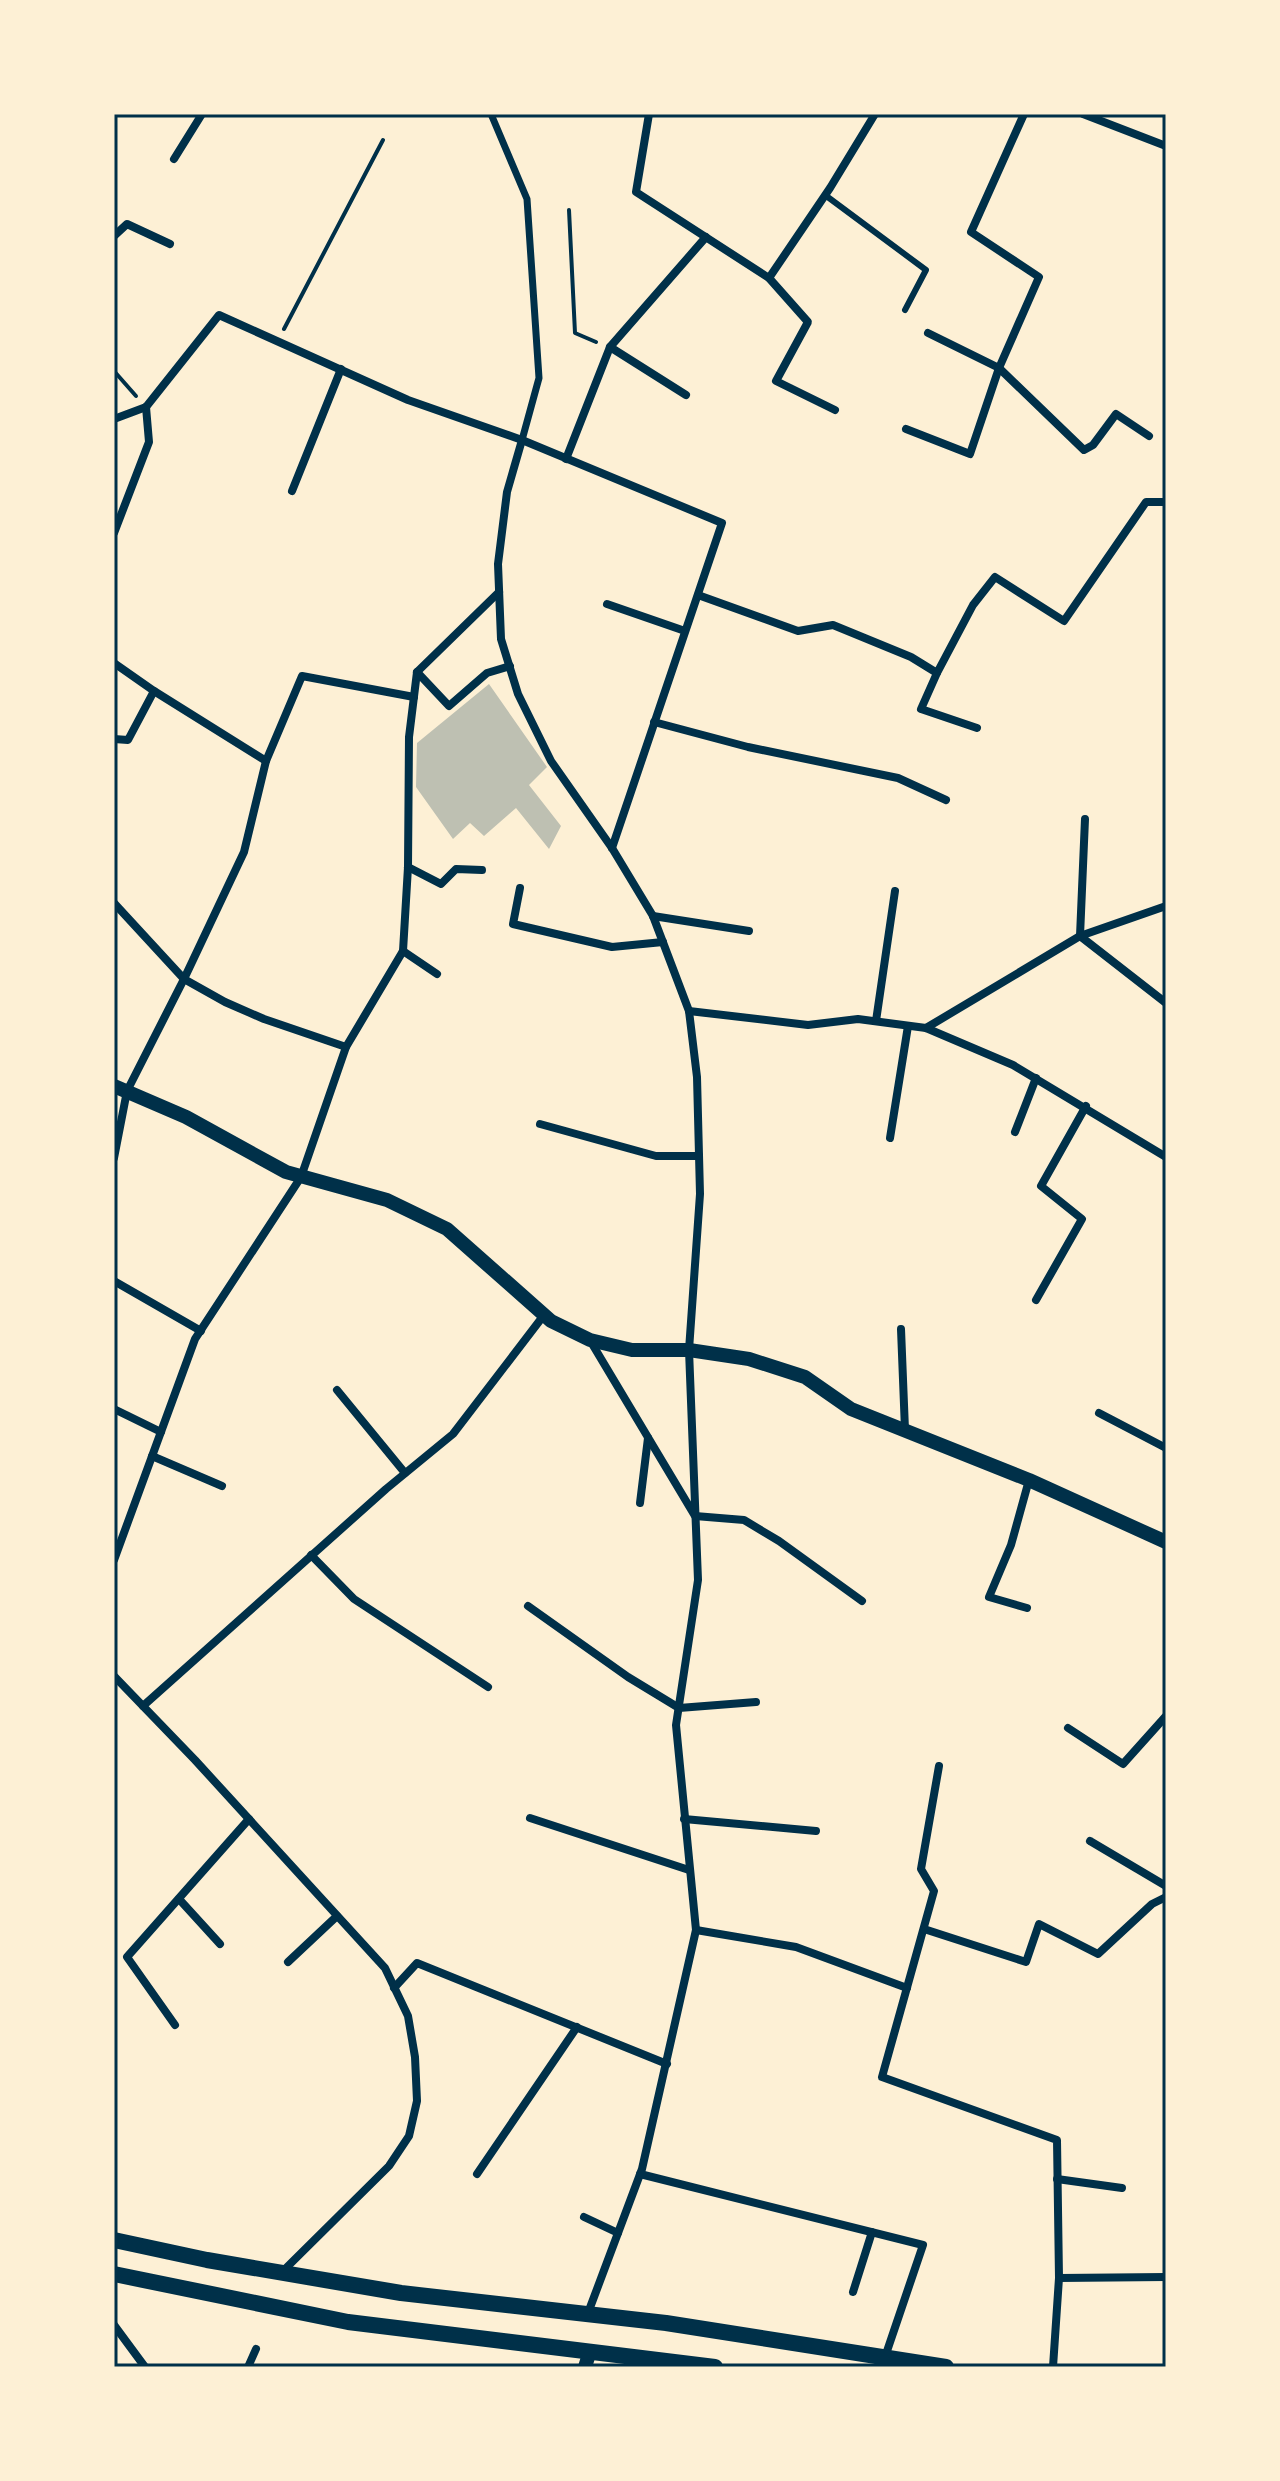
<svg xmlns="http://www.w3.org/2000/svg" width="1280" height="2481" font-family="'DM Sans',sans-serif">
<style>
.building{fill:#bec0b2}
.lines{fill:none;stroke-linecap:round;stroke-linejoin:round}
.path{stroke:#003049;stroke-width:4}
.service{stroke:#003049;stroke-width:6}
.pedestrian{stroke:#003049;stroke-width:7}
.minor{stroke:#003049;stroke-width:8}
.tertiary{stroke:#003049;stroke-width:14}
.secondary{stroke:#003049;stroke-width:16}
.neatline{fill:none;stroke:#003049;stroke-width:3}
</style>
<rect width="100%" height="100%" fill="#fdf0d5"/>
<polygon class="building" points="489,684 547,767 529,785 561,826 549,849 516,808 484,836 470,823 453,839 416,787 417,743"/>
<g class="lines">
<g class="path">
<polyline points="569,210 575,333 596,342"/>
<polyline points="284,329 383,140"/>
<polyline points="114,371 136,396"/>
</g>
<polyline class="service" points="825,195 926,270 905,310"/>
<polyline class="pedestrian" points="491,114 527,199 539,378 522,440"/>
<g class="minor">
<polyline points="649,114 636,192 769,278 830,188 875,114"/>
<polyline points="1083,114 1166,146"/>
<polyline points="174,159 202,114"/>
<polyline points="114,236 127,224 170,244"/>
<polyline points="769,278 808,322 776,381 835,410"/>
<polyline points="928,333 999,368 1084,450 1093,445 1116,414 1149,436"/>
<polyline points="610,347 686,395"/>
<polyline points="114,419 146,407 219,315 408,400 522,440 722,523 612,848"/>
<polyline points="906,429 970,454 999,368 1039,277 971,232 1024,114"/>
<polyline points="522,440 507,492 498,564 501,639 518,694 551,761 612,848 653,916 689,1011 697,1077 700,1194 689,1350 698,1580 676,1725 696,1930 642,2169 588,2313"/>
<polyline points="566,459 610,347 706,237"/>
<polyline points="292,491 341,369"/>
<polyline points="114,533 149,442 146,407"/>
<polyline points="698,595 798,631 833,625 911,657 937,673 973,605 995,577 1064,621 1146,502 1166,502"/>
<polyline points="607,604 685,631"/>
<polyline points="114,663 154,691 266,761"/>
<polyline points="417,672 449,706 487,673 510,666"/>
<polyline points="937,673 921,709 977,728"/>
<polyline points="654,722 748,747 898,778 946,800"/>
<polyline points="114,739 128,740 154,691"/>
<polyline points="1085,819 1080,936 1166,1003"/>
<polyline points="408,867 441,884 456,869 482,870"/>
<polyline points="520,888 513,924 612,947 663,942"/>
<polyline points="114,903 184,979 225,1002 264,1019 346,1047"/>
<polyline points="653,916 749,931"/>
<polyline points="403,951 437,974"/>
<polyline points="689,1011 808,1025 858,1019 926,1028 1013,1065 1166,1157"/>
<polyline points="876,1021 895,891"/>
<polyline points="926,1028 1080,936 1166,906"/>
<polyline points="540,1124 656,1156 699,1156"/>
<polyline points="1015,1132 1036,1078"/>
<polyline points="890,1138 908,1026"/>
<polyline points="114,1158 127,1091 184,979 244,852 266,761 302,676 414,697"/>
<polyline points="114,1281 201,1331"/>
<polyline points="1036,1300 1082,1219 1041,1186 1086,1106"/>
<polyline points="901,1329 905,1430"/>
<polyline points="591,1342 695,1516 744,1520 779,1541 862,1601"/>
<polyline points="337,1390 405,1473"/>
<polyline points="114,1409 161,1432"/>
<polyline points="1099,1413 1166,1448"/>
<polyline points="152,1456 222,1486"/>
<polyline points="640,1503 648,1438"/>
<polyline points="311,1555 354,1599 488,1687"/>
<polyline points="114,1560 195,1339 301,1177 346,1047 403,951 408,867 409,737 417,672 499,592"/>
<polyline points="528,1606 628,1677 679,1708 756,1702"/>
<polyline points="1027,1608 989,1597 1011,1545 1029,1480"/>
<polyline points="114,1676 195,1760 385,1968 408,2016 415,2057 417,2101 409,2136 389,2166 282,2272"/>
<polyline points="143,1706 386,1489 453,1434 544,1315"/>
<polyline points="1068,1728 1123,1764 1166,1716"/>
<polyline points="939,1766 921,1869 934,1891 882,2077 1057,2140 1059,2278 1053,2367"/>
<polyline points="530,1818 689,1870"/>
<polyline points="684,1819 816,1831"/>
<polyline points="1090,1841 1166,1886"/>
<polyline points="179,1899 220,1944"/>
<polyline points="924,1929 1026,1962 1039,1924 1098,1954 1152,1904 1166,1897"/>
<polyline points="696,1930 796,1947 907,1988"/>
<polyline points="288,1962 337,1916"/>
<polyline points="394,1988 417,1963 667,2064"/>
<polyline points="175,2025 127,1957 249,1819"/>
<polyline points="477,2174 577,2027"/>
<polyline points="640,2174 923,2245 885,2357"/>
<polyline points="1057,2179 1122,2188"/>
<polyline points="584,2217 618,2233"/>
<polyline points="1059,2278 1166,2277"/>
<polyline points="853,2292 872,2232"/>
<polyline points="114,2325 145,2367"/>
<polyline points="248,2367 256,2349"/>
</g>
<g class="tertiary">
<polyline points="114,1086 186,1117 286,1172 387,1200 447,1229 551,1321 590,1340 632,1350 689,1350 749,1359 805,1377 851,1409 1029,1480 1166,1542"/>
<polyline points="585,2367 590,2351"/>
</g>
<g class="secondary">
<polyline points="114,2240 207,2260 401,2293 666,2323 946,2367"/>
<polyline points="114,2274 348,2322 715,2367"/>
</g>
</g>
<rect width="1280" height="2481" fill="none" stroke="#fdf0d5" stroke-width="232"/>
<rect x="116" y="116" width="1048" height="2249" class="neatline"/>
</svg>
